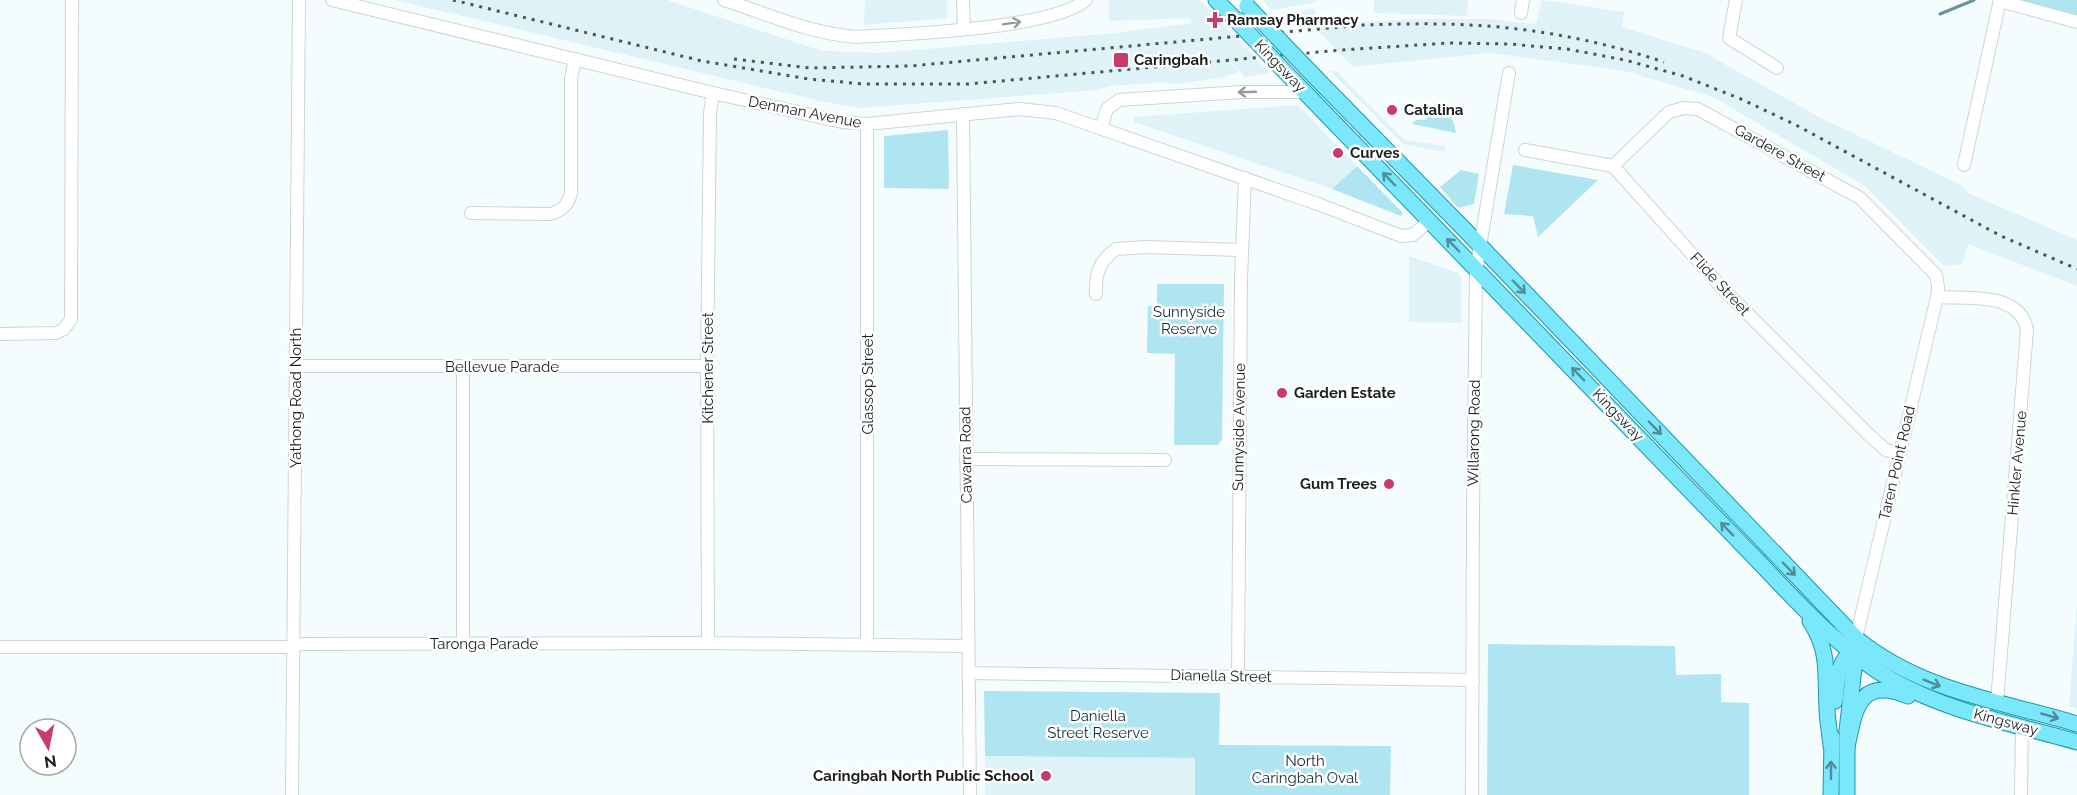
<svg xmlns="http://www.w3.org/2000/svg" width="2077" height="795" font-family="Raleway,sans-serif">
<style>
.built{fill:#dff2f7}
.green{fill:#afe4f1}
.lines{fill:none;stroke-linecap:round;stroke-linejoin:round}
.stream{stroke:#6b929c;stroke-width:3}
.minor-casing{stroke:#cbd5d7;stroke-width:14}
.major-casing{stroke:#2097ac;stroke-width:17}
.minor{stroke:#fff;stroke-width:12}
.major{stroke:#7ae7fa;stroke-width:15}
.rail{stroke:#4f5354;stroke-width:3;stroke-dasharray:3 6;stroke-linecap:butt}
.major-bridge-casing{stroke:#2097ac;stroke-width:17;stroke-linecap:butt}
.major-bridge{stroke:#7ae7fa;stroke-width:15}
.oneway{stroke:#999b9b}
.oneway2{stroke:#508d98}
.poi-dot{fill:#c83b6b;stroke:#fff;stroke-width:2}
.labels{text-anchor:middle;stroke-width:5;stroke-linejoin:round;paint-order:stroke}
.poi-label{font-size:15px;font-weight:bold;fill:#1d2021;stroke:#fff;text-anchor:start}
.street-label{font-size:15px;fill:#1d2021;stroke:#fff}
.park-label{font-size:15px;fill:#122e35;stroke:#fff}
</style>
<rect width="100%" height="100%" fill="#f4fcfe"/>
<g class="built">
<polygon points="395,0 667,0 822,51 879,53 1115,33 1193,23 1190,18 1109,21 1109,0 1200,0 1270,73 1245,77 1219,50 1238,72 1226,75 1226,77 1176,84 1165,82 1111,86 1097,90 860,108 820,101"/>
<polygon points="865,0 947,0 947,18 864,25"/>
<polygon points="1263,0 1317,0 1314,3 1271,10"/>
<polygon points="1374,0 1468,0 1467,16 1374,13"/>
<polygon points="1542,0 1624,12 1622,27 1705,53 1817,116 1963,186 1968,193 2077,240 2077,286 1968,244 1962,264 1944,266 1865,186 1713,97 1625,71 1490,53 1353,67 1300,12 1313,8 1322,25 1416,19 1487,19 1536,24"/>
<polygon points="1330,71 1336,71 1404,140 1446,146 1445,152 1403,144"/>
<polygon points="1298,105 1357,166 1332,189 1134,122 1134,117"/>
<polygon points="1409,256 1458,273 1461,277 1461,323 1409,322"/>
<polygon points="2077,603 2077,709 2069,706"/>
<polygon points="985,756 1195,758 1195,795 985,795"/>
</g>
<g class="green">
<polygon points="2013,0 2077,0 2077,22"/>
<path d="M 1437,102 C 1449,107 1454,121 1456,133 L 1412,124 L 1416,120 L 1427,120 L 1430,109 Z"/>
<polygon points="948,130 949,189 884,188 884,136"/>
<polygon points="1513,165 1598,180 1538,237 1533,216 1504,214"/>
<polygon points="1357,166 1403,213 1401,216 1332,189"/>
<polygon points="1461,170 1479,174 1474,204 1458,208 1440,187"/>
<polygon points="1157,284 1224,284 1222,440 1218,445 1174,445 1175,354 1147,353 1148,306 1157,306"/>
<polygon points="1488,644 1675,646 1676,675 1721,674 1721,702 1749,703 1749,795 1487,795"/>
<polygon points="984,691 1220,693 1219,745 1391,746 1390,795 1195,795 1195,758 985,756"/>
</g>
<g class="lines">
<polyline class="stream" points="1940,14 1974,0"/>
<g class="minor-casing">
<g id="minor">
<polyline points="332,0 713,93 842,122 867,124 1019,109 1056,113 1318,204 1401,236 1413,235 1429,221"/>
<path d="M 724,0 C 768,14 811,34 857,37 C 906,34 1052,29 1086,0"/>
<polyline points="963,0 964,29"/>
<polyline points="1736,0 1729,38 1777,68"/>
<polyline points="2000,1 2077,22"/>
<polyline points="1521,13 1523,0"/>
<polyline points="963,114 970,795"/>
<polyline points="1101,128 1107,109 1119,100 1242,92 1306,92"/>
<polyline points="1525,150 1613,166 1725,291 1869,435 1886,450 1899,454"/>
<polyline points="1964,165 2000,0"/>
<polyline points="1613,166 1669,112 1684,108 1698,109 1860,198 1936,275 1938,287 1937,297 1856,638"/>
<path d="M 471,213 L 550,214 C 562,211 568,205 571,193 L 571,79 L 575,59"/>
<path d="M 1096,294 C 1095,273 1099,262 1116,249 L 1146,247 L 1241,250"/>
<path d="M 1937,297 C 1967,299 2020,291 2027,330 L 1997,702"/>
<polyline points="0,334 56,333 64,329 71,319 72,0"/>
<polyline points="296,366 707,366"/>
<polyline points="966,459 1165,460"/>
<polyline points="708,643 707,366 710,113 713,93"/>
<polyline points="463,644 463,367"/>
<polyline points="867,644 867,124"/>
<polyline points="0,647 289,647 302,644 708,643 968,646"/>
<polyline points="969,673 1473,680"/>
<polyline points="1238,676 1241,278 1245,178"/>
<polyline points="292,795 299,0"/>
<polyline points="1472,795 1473,510 1476,270 1509,73"/>
<polyline points="2021,795 2022,726"/>
</g>
</g>
<g class="major-casing">
<g id="major">
<polyline points="1216,0 1233,17"/>
<path d="M 1316,78 L 1466,231 L 1856,638 C 1920,691 2001,701 2077,724"/>
<path d="M 1293,80 L 1759,562 C 1799,604 1841,651 1892,680 C 1949,712 2014,724 2077,742"/>
<path d="M 1810,621 C 1830,652 1825,673 1827,708 C 1827,720 1830,733 1831,746"/>
<path d="M 1835,701 C 1837,684 1837,662 1852,651"/>
<path d="M 1847,747 C 1855,709 1859,676 1908,696"/>
<polyline points="1831,795 1832,737"/>
<polyline points="1847,795 1847,731 1854,668 1854,647"/>
</g>
</g>
<use href="#minor" class="minor"/>
<use href="#major" class="major"/>
<g class="rail">
<polyline points="453,0 702,61 809,79 864,84 968,84 1341,50 1449,43 1509,44 1567,49 1625,60 1683,76 1741,99 1796,125 2001,236 2077,269"/>
<path d="M 734,59 L 810,68 L 910,66 L 1363,25 C 1398,24 1434,23 1469,25 C 1535,28 1601,41 1664,62"/>
</g>
<g class="major-bridge-casing">
<g id="major-bridge">
<polyline points="1247,6 1316,78"/>
<polyline points="1233,17 1293,80"/>
</g>
</g>
<use href="#major-bridge" class="major-bridge"/>
</g>
<defs><path id="oneway-shaft" d="M-6 0H5M1.5-3L5.5 0L1.5 3" fill="none" stroke-width="1.6" stroke-linecap="round" stroke-linejoin="round" transform="scale(1.5)"/></defs>
<g class="oneway">
<use href="#oneway-shaft" transform="translate(1012 23) rotate(-9)"/>
<use href="#oneway-shaft" transform="translate(1247 92) rotate(178)"/>
</g>
<g class="oneway2">
<use href="#oneway-shaft" transform="translate(1389 179) rotate(-134)"/>
<use href="#oneway-shaft" transform="translate(1453 245) rotate(-134)"/>
<use href="#oneway-shaft" transform="translate(1519 287) rotate(46)"/>
<use href="#oneway-shaft" transform="translate(1578 374) rotate(-134)"/>
<use href="#oneway-shaft" transform="translate(1655 428) rotate(46)"/>
<use href="#oneway-shaft" transform="translate(1727 529) rotate(-134)"/>
<use href="#oneway-shaft" transform="translate(1789 569) rotate(46)"/>
<use href="#oneway-shaft" transform="translate(1932 683) rotate(22)"/>
<use href="#oneway-shaft" transform="translate(2050 716) rotate(16)"/>
<use href="#oneway-shaft" transform="translate(1831 770) rotate(-90)"/>
</g>
<g class="poi-dot">
<path d="M1212 11h6v6h6v6h-6v6h-6v-6h-6v-6h6z"/>
<rect x="1113" y="52" width="16" height="16" rx="3"/>
<circle cx="1392" cy="110" r="6"/>
<circle cx="1338" cy="153" r="6"/>
<circle cx="1282" cy="393" r="6"/>
<circle cx="1389" cy="484" r="6"/>
<circle cx="1046" cy="776" r="6"/>
</g>
<g class="labels">
<g class="poi-label">
<text x="1227" y="25">Ramsay Pharmacy</text>
<text x="1134" y="65">Caringbah</text>
<text x="1404" y="115">Catalina</text>
<text x="1350" y="158">Curves</text>
<text x="1294" y="398">Garden Estate</text>
<text x="1377" y="489" text-anchor="end">Gum Trees</text>
<text x="1034" y="781" text-anchor="end">Caringbah North Public School</text>
</g>
<g class="street-label">
<text transform="translate(1280 66) rotate(46)" y="5">Kingsway</text>
<text transform="translate(805 112) rotate(11)" y="5">Denman Avenue</text>
<text transform="translate(1780 153) rotate(29)" y="5">Gardere Street</text>
<text transform="translate(1720 284) rotate(47)" y="5">Flide Street</text>
<text x="502" y="372">Bellevue Parade</text>
<text transform="translate(708 368) rotate(-90)" y="5">Kitchener Street</text>
<text transform="translate(868 384) rotate(-90)" y="5">Glassop Street</text>
<text transform="translate(296 398) rotate(-90)" y="5">Yathong Road North</text>
<text transform="translate(1618 415) rotate(46)" y="5">Kingsway</text>
<text transform="translate(1239 427) rotate(-89)" y="5">Sunnyside Avenue</text>
<text transform="translate(1474 433) rotate(-89)" y="5">Willarong Road</text>
<text transform="translate(966 455) rotate(-91)" y="5">Cawarra Road</text>
<text transform="translate(1897 463) rotate(-77)" y="5">Taren Point Road</text>
<text transform="translate(2017 463) rotate(-85)" y="5">Hinkler Avenue</text>
<text x="484" y="649">Taronga Parade</text>
<text transform="translate(1221 676) rotate(1)" y="5">Dianella Street</text>
<text transform="translate(2006 722) rotate(15)" y="5">Kingsway</text>
</g>
<g class="park-label">
<text x="1189" y="317">Sunnyside<tspan x="1189" dy="17">Reserve</tspan></text>
<text x="1098" y="721">Daniella<tspan x="1098" dy="17">Street Reserve</tspan></text>
<text x="1305" y="766">North<tspan x="1305" dy="17">Caringbah Oval</tspan></text>
</g>
</g>
<g transform="translate(48 747) rotate(171)"><circle r="28" fill="#ffffff" stroke="#a5a6a6" stroke-width="1.5"/>
<path d="M0-4.5L10 22L0 15L-10 22Z" fill="#c83b6b"/>
<text y="-9" font-size="16" font-weight="bold" text-anchor="middle" fill="#1d2021">N</text>
</g>
</svg>
